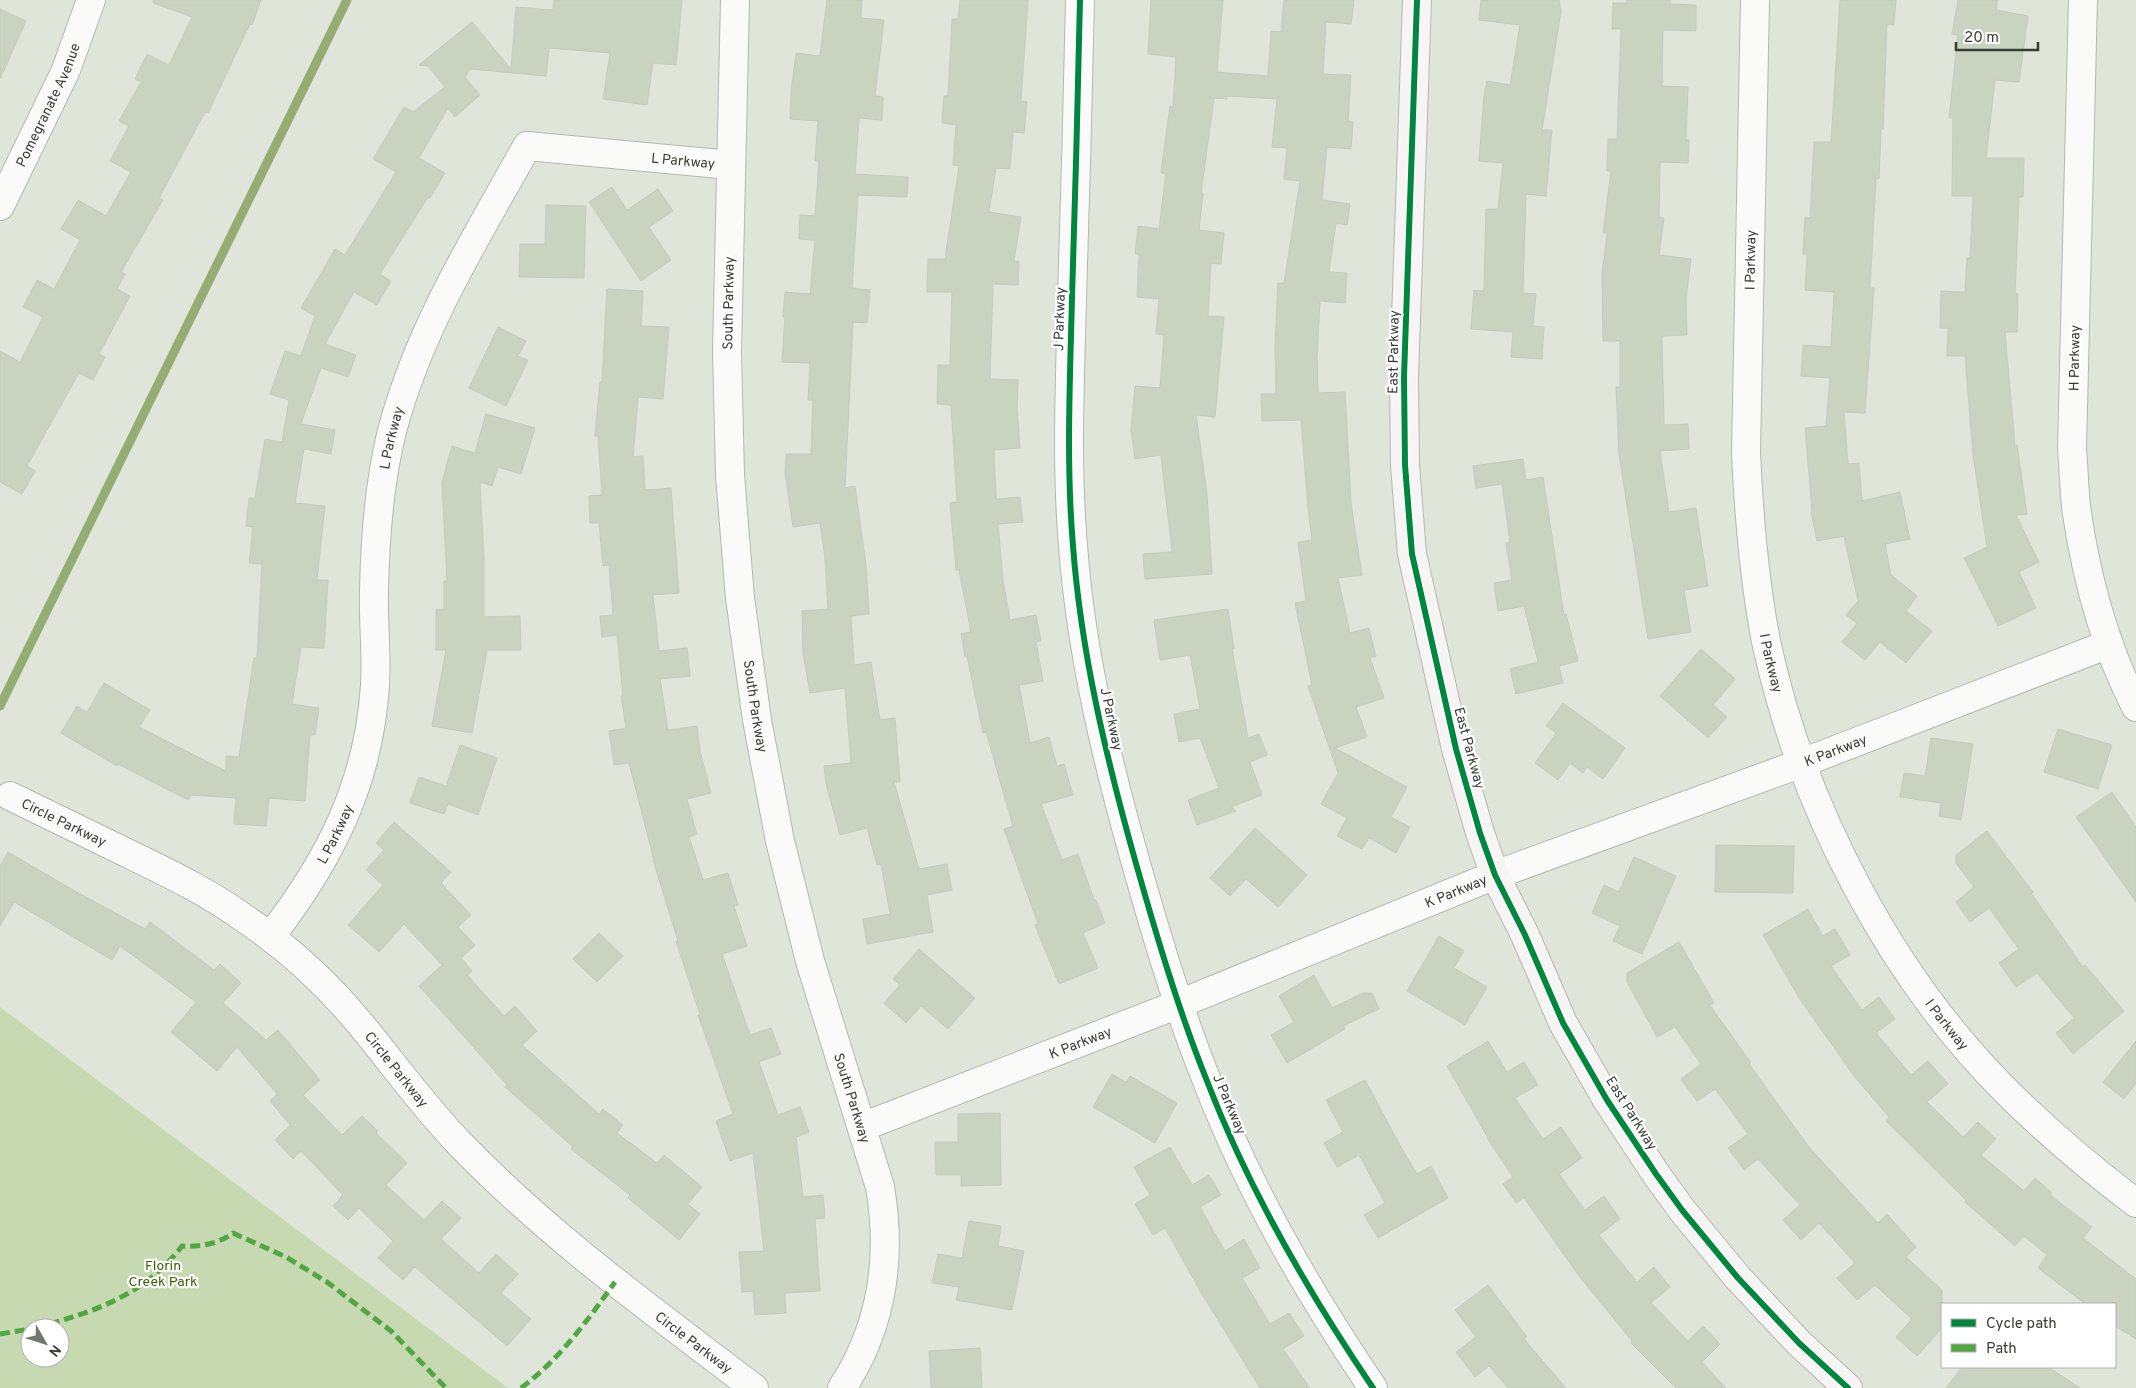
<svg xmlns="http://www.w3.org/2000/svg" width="2136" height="1388" font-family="Overpass,sans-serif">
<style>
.green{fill:#c7d9b1;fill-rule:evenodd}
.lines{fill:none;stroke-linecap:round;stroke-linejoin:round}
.stream{stroke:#94ad72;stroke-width:9}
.building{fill:#cad3bf;stroke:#c5cac0}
.street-casing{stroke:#b4b8af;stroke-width:30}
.secondary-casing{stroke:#b4b8af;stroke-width:30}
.street{stroke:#fafbf9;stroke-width:28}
.secondary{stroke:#f7f5f4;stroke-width:28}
.quiet{stroke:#53a644;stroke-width:5;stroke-dasharray:10 5;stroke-linecap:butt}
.cycleway-casing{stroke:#fff;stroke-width:9}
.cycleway{stroke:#00873e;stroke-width:6}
.labels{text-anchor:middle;stroke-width:4.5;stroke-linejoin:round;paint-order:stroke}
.street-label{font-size:14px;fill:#383d34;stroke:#fff}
.park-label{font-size:14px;fill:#3e5c00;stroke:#fff}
</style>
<rect width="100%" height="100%" fill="#dfe5d9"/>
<path class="green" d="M 0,1007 L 508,1388 L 0,1388 ZM 30,1328 L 60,1328 L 60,1358 L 30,1358 Z"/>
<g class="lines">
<polyline class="stream" points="0,706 347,0"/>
</g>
<g class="building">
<polygon points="153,0 261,0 252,25 250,24 208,113 205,112 159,198 163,200 121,272 125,274 117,289 130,296 99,354 105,357 93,380 79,373 27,466 35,471 22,494 0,482 0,351 20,362 43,317 23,307 37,280 54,289 80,240 61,229 78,200 106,216 131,172 110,161 129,126 119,121 141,82 135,79 147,54 169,65 192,17 153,3"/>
<polygon points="554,0 682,0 676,65 653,63 647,105 603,99 610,53 549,48 546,76 470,69 465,77 480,95 455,117 448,108 419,158 445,173 430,198 428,197 380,274 391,281 377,305 354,292 325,344 356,355 348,377 321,368 301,424 335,430 331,454 304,449 295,503 325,506 317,580 328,580 324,648 301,647 292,704 319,708 315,735 310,735 305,801 269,798 266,826 234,824 236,798 191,795 188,800 118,764 117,766 61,733 77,706 87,712 104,683 150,710 139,727 226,771 226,756 239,757 254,658 257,658 262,564 249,563 253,527 246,526 249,498 255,498 265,439 282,442 289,400 270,394 285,351 301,356 315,316 301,308 335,249 345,255 396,172 373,159 404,107 413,112 445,87 428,66 419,65 472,22 511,69 516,7 553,10"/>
<polygon points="827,0 862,0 861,18 884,20 875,96 883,97 882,120 859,118 855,174 908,177 907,197 858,195 852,288 870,290 867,323 853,322 845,488 855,486 866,565 869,614 851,616 854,665 871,662 880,720 895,718 900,782 894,782 919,869 947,864 952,890 927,895 933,932 867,944 863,919 890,914 881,864 877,865 867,828 840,835 826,784 824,766 851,763 845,688 810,693 803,653 802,611 828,609 825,558 820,523 793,527 785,473 786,454 811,454 813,400 808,400 810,363 782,362 785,317 783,317 785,292 810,294 815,240 799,239 800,215 815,216 819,161 815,161 818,121 790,119 791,91 796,53 820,56"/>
<polygon points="960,0 1028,0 1021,101 1027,102 1024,133 1013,132 1010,169 996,168 989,212 1021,217 1014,261 1019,261 1018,285 993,284 990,379 1018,380 1017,408 1020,448 994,450 996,499 1020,497 1023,522 998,524 1003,580 1010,620 1036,615 1041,641 1036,642 1043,681 1019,685 1030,743 1049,737 1057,766 1064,764 1073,795 1041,804 1062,860 1078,854 1094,900 1096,900 1105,923 1083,933 1098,968 1059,984 1035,925 1038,924 1004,829 1013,826 986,732 983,733 967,656 965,656 961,634 971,632 959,570 956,570 950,503 957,502 951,405 937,404 938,365 950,365 952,292 927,292 928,259 945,259 959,166 953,165 956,125 942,123 944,96 948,96 952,19 958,19"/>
<polygon points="1151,0 1223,0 1217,72 1268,76 1271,31 1281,32 1284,0 1354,0 1351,24 1326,22 1323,74 1351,75 1348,121 1353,122 1351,149 1327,147 1322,200 1350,204 1347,225 1336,223 1329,272 1347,273 1345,303 1320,301 1317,358 1318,393 1345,392 1351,503 1362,575 1338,578 1350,633 1369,628 1376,656 1370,658 1384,698 1356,707 1367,737 1335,748 1407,787 1391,817 1410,827 1396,853 1369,838 1362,849 1337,836 1347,818 1321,804 1338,773 1308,686 1312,685 1295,603 1306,601 1298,542 1312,540 1308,508 1301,420 1262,421 1261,394 1276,394 1275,347 1278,283 1284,283 1300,181 1284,179 1287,148 1272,147 1277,99 1227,96 1227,99 1214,98 1201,193 1203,193 1199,230 1224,233 1221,264 1211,263 1208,316 1224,317 1215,417 1196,415 1207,494 1212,574 1145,579 1143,554 1172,552 1161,455 1135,459 1131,430 1135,386 1160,388 1164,335 1156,334 1159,299 1137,297 1139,254 1135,254 1138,226 1159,229 1166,174 1161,173 1170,106 1173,107 1176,57 1148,54"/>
<polygon points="1481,0 1559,0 1561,11 1542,130 1552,130 1546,196 1526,194 1523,293 1536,294 1533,326 1544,327 1542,359 1511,357 1513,332 1471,329 1474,290 1484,291 1486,209 1498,209 1503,163 1479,161 1484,96 1487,81 1510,85 1520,25 1479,20"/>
<polygon points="1627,0 1670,0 1670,4 1696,5 1696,31 1663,30 1662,86 1688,87 1686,140 1689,140 1688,163 1660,162 1659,217 1664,218 1659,255 1691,259 1686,298 1687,335 1662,336 1664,425 1688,424 1689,449 1660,451 1669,512 1696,508 1708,586 1684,590 1691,632 1648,639 1619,454 1616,387 1620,387 1620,341 1603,341 1602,275 1607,233 1603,233 1611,171 1607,171 1608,139 1617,139 1621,29 1612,29 1613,3 1627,3"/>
<polygon points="1840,0 1896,0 1894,25 1887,24 1883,129 1881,129 1879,179 1876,179 1870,288 1874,288 1865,413 1844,412 1848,464 1859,463 1862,501 1900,492 1910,539 1885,544 1891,575 1917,596 1906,611 1932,631 1906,663 1880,642 1865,660 1842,642 1857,623 1846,615 1858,601 1844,536 1817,541 1811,512 1812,511 1805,428 1826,426 1830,378 1801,376 1803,345 1831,347 1834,292 1805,290 1807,254 1803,254 1805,217 1810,218 1814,142 1831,142"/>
<polygon points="1958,0 1998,0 1996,10 2028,16 2019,82 1995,80 1986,158 2024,158 2023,197 2019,197 2015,293 2018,294 2017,332 2005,332 2015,446 2017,445 2027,514 2016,515 2039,562 2019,572 2036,608 1998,626 1964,558 1987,547 1973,455 1965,356 1947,356 1948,328 1940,328 1941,291 1965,292 1967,258 1970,258 1973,196 1952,196 1953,118 1949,118 1958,35 1952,34"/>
<polygon points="0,9 26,21 0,79"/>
<polygon points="612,187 627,210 658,189 673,211 649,227 671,260 641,281 589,202"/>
<polygon points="546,205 586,206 584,278 519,277 520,244 545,244"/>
<polygon points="607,289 643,291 641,326 669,327 663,399 638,397 633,457 643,456 645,490 671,488 679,593 653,595 659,651 687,648 690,676 660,679 668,730 697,726 700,751 711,793 687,799 697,834 689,837 703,880 728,873 738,905 734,906 747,946 722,954 750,1035 771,1028 781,1054 759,1062 778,1115 800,1107 809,1132 796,1137 803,1197 823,1195 825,1218 815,1219 820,1291 785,1293 786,1313 755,1315 753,1291 742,1292 739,1252 764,1251 753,1153 730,1161 716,1121 733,1114 698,1015 700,1015 676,941 678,941 653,860 654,860 629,763 614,765 609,731 626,728 621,696 623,696 617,635 602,637 600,616 613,615 609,565 603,566 599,523 590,523 589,496 602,495 598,436 595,436 600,382 602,382"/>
<polygon points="498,327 526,341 518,356 528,360 506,406 469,388"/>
<polygon points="486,414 535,428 521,474 498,467 492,486 480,482 484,561 484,617 520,616 521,650 487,650 472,733 432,726 446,650 436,650 436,609 444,609 444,581 447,581 442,482 452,446 475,453"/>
<polygon points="1523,459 1526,480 1543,477 1564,615 1566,614 1578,661 1559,666 1563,683 1516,694 1510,669 1538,662 1524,606 1498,611 1494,583 1512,580 1506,543 1510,542 1502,484 1476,488 1473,466"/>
<polygon points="1228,609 1234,649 1232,649 1248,738 1259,734 1267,755 1250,762 1262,795 1231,807 1236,811 1197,825 1188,800 1219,788 1200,738 1179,742 1174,714 1200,709 1190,655 1160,660 1154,620"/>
<polygon points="1701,649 1735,679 1713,705 1727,717 1708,738 1660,696"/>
<polygon points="1563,703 1625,748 1603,779 1587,767 1583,773 1570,763 1558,780 1535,763 1556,733 1546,726"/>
<polygon points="2058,729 2112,745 2098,789 2044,772"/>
<polygon points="1931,738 1973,744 1961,820 1939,816 1941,803 1900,797 1904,773 1925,776"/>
<polygon points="460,745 497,758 478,815 448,804 444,814 410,803 419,777 446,786"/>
<polygon points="2112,792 2136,827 2136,902 2076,817"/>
<polygon points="394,822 451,872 441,883 471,915 458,927 475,945 461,958 472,971 467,975 504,1016 515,1006 537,1031 522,1045 599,1114 603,1109 623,1125 617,1133 657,1163 664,1155 702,1187 688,1204 700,1214 679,1240 628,1198 630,1195 571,1149 573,1147 505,1087 507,1085 419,986 442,965 404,924 379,952 348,925 383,885 366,870 384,850 376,843"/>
<polygon points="1255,828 1307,875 1278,907 1246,879 1230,896 1210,878"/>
<polygon points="1987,831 2033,892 2031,893 2083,967 2085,965 2124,1011 2073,1054 2056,1033 2074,1018 2037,973 2016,987 1999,963 2019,949 1989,908 1970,922 1956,902 1974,887 1956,863 1956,855"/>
<polygon points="1716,845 1794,846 1793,893 1715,892"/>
<polygon points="8,852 73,890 145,929 150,922 214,970 220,964 241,983 223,1003 266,1040 278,1030 320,1080 303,1095 342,1135 362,1116 378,1131 376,1133 407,1163 386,1185 424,1220 442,1201 461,1218 441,1239 479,1273 496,1254 518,1274 501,1293 531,1319 507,1346 415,1267 403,1280 378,1258 393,1241 359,1208 348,1220 333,1206 343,1195 301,1151 293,1159 275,1140 290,1125 270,1101 277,1094 237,1047 217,1071 171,1032 196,1002 120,946 112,960 14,902 0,926 0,866"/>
<polygon points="1634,857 1676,876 1642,954 1613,941 1620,926 1592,913 1604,885 1619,892"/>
<polygon points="1808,909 1823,936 1835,929 1850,955 1831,966 1862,1010 1879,997 1895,1019 1876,1033 1911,1075 1928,1061 1948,1084 1927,1102 1963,1137 1978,1122 1996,1139 1981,1155 2024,1191 2035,1178 2052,1193 2050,1195 2092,1227 2083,1238 2136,1279 2136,1339 2115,1326 2115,1304 2085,1304 2038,1268 2047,1255 2024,1236 2015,1246 1965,1202 1966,1200 1886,1121 1889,1117 1854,1076 1799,998 1763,935"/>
<polygon points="599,933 623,956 597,982 573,959"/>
<polygon points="1439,936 1464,951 1454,968 1487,987 1465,1025 1407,991"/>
<polygon points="1679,942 1714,1003 1710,1005 1751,1063 1749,1064 1808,1146 1878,1223 1887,1214 1916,1247 1906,1257 1942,1290 1942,1328 1917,1356 1896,1337 1912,1319 1875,1285 1857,1300 1837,1278 1855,1263 1819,1223 1801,1240 1783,1220 1800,1205 1758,1159 1744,1170 1728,1148 1748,1134 1715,1089 1697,1101 1681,1079 1701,1064 1675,1027 1657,1037 1627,982 1627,973"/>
<polygon points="919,949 975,998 948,1029 921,1006 906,1023 884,1003 900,985 893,979"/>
<polygon points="1314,975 1332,1008 1363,993 1372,993 1379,1009 1343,1026 1345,1029 1287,1063 1271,1035 1294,1022 1279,996"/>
<polygon points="1488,1041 1507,1072 1524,1062 1538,1085 1515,1098 1543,1139 1561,1127 1582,1158 1559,1174 1585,1210 1604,1196 1620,1219 1599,1235 1637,1282 1654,1267 1670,1287 1651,1303 1688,1341 1703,1326 1720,1344 1702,1362 1726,1388 1676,1388 1631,1343 1632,1341 1579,1276 1524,1198 1516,1203 1503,1184 1513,1177 1487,1138 1488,1138 1447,1066"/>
<polygon points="2136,1041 2136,1083 2124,1099 2103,1082"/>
<polygon points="1112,1074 1126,1082 1130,1076 1177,1103 1155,1143 1093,1107"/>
<polygon points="1365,1080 1402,1149 1417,1174 1431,1166 1448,1198 1378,1238 1364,1215 1385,1203 1359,1155 1337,1167 1324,1143 1343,1132 1326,1100"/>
<polygon points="1000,1113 1001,1185 961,1186 961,1175 936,1175 935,1142 958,1142 958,1114"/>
<polygon points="1170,1147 1192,1185 1209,1175 1221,1195 1200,1207 1225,1251 1244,1239 1260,1268 1242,1278 1270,1324 1289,1313 1304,1336 1283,1349 1310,1388 1260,1388 1200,1291 1165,1228 1153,1235 1135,1204 1150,1195 1134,1167"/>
<polygon points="969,1221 1001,1226 998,1246 1024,1251 1012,1310 956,1300 959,1287 932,1283 938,1254 962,1258"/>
<polygon points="1488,1285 1527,1337 1524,1339 1566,1388 1508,1388 1489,1366 1475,1377 1456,1352 1476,1337 1455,1310"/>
<polygon points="980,1348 982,1388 931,1388 929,1351"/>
<polygon points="1962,1367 2048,1367 2080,1388 1946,1388"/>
</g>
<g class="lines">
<g class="street-casing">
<g id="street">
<path id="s1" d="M 735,0 L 727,352 L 730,475 L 740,598 L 757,720 L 780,841 L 810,961 L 880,1187 C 892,1258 882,1327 842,1388"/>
<path d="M 1080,0 C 1078,99 1075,199 1072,298 C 1070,381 1066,463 1073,546 C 1081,652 1106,757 1135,860 C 1156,934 1178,1009 1207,1081 C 1249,1190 1308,1292 1373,1388"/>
<path id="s2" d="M 1755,0 L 1746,453 C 1749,518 1754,582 1767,646 C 1803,809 1892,980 2012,1097 C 2051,1135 2092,1170 2136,1203"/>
<path d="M 2083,0 L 2072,449 C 2074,471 2074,493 2077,514 C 2087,580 2105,647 2136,707"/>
<path id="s3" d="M 0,206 L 66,70 L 91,0"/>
<path id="s4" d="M 10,796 C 49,815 88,834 127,853 C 166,872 206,891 241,916 C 286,946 328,984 362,1026 C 395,1066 425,1108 461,1145 C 550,1237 653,1311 754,1388"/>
<path id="s5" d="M 270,937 C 329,861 369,784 375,685 C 377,654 373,623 374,591 C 375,537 379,483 392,431 C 419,328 476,238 527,146 L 731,165"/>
<path id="s6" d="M 862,1127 L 1179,1004 L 1495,875 L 1802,763 L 2109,644"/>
</g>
</g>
<g class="secondary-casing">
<polyline id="secondary" points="1417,0 1404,377 1405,465 1412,554 1456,749 1480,833 1495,875 1525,935 1563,1023 1607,1100 1656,1174 1682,1210 1738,1278 1799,1343 1848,1388"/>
</g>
<use href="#street" class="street"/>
<use href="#secondary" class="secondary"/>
<g class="quiet">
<path d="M 35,1328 C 93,1312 144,1296 182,1246 C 200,1247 218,1244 233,1233 L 286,1257 L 327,1282 L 391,1331 L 446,1388"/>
<polyline points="0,1334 30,1329"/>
<path d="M 521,1388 C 560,1359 587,1321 615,1282"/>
</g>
<g class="cycleway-casing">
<g id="cycleway">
<path d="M 1080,0 C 1078,99 1075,199 1072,298 C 1070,381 1066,463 1073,546 C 1081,652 1106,757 1135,860 C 1156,934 1178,1009 1207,1081 C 1249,1190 1308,1292 1373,1388"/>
<polyline points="1417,0 1404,377 1405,465 1412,554 1456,749 1480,833 1495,875 1525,935 1563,1023 1607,1100 1656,1174 1682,1210 1738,1278 1799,1343 1848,1388"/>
</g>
</g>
<use href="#cycleway" class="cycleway"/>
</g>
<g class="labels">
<g class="street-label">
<text dy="5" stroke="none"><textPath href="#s3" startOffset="112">Pomegranate Avenue</textPath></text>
<text dy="5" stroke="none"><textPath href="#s5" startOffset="1006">L Parkway</textPath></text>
<text transform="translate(1750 260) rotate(-89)" y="5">I Parkway</text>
<text transform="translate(728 303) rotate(-89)" y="5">South Parkway</text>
<text transform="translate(1059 319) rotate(-88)" y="5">J Parkway</text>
<text transform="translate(1393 352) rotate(-89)" y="5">East Parkway</text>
<text transform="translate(2074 358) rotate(-89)" y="5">H Parkway</text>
<text dy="5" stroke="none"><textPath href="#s5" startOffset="526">L Parkway</textPath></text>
<text dy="5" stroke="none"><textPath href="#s2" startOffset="665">I Parkway</textPath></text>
<text dy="5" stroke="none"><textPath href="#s1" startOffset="708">South Parkway</textPath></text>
<text transform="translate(1112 719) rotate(78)" y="5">J Parkway</text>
<text transform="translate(1470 748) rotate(75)" y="5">East Parkway</text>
<text dy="5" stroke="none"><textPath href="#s6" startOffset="1044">K Parkway</textPath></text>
<text dy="5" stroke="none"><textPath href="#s4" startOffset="60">Circle Parkway</textPath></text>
<text dy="5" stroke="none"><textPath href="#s5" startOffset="122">L Parkway</textPath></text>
<text dy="5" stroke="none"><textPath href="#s6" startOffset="639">K Parkway</textPath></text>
<text dy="5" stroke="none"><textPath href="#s2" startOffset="1070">I Parkway</textPath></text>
<text dy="5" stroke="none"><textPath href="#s6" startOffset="234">K Parkway</textPath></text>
<text dy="5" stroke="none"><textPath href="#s4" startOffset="480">Circle Parkway</textPath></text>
<text dy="5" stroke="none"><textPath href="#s1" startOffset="1112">South Parkway</textPath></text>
<text transform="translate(1230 1104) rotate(67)" y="5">J Parkway</text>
<text transform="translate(1632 1113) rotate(58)" y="5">East Parkway</text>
<text dy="5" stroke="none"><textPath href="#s4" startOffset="885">Circle Parkway</textPath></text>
</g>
<g class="park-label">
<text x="163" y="1270">Florin<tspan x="163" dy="16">Creek Park</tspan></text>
</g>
</g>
<rect x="1941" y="1303" width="175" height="65" fill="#ffffff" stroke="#afb1ae"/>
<rect x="1951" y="1319" width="25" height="8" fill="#00873e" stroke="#afb1ae"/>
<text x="1986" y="1328" font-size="15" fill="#383d34">Cycle path</text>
<rect x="1951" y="1344" width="25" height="8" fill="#53a644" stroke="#afb1ae"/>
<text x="1986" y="1353" font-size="15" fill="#383d34">Path</text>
<g transform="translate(45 1343) rotate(129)"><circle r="24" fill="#ffffff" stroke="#afb1ae"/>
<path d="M0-4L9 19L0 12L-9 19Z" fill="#72786e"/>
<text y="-8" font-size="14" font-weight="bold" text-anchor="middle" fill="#383d34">N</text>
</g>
<path d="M1956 42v8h82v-8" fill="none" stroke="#383d34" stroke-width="2.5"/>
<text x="1964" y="42" font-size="15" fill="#383d34" stroke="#ffffff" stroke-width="4" paint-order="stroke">20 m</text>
</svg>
